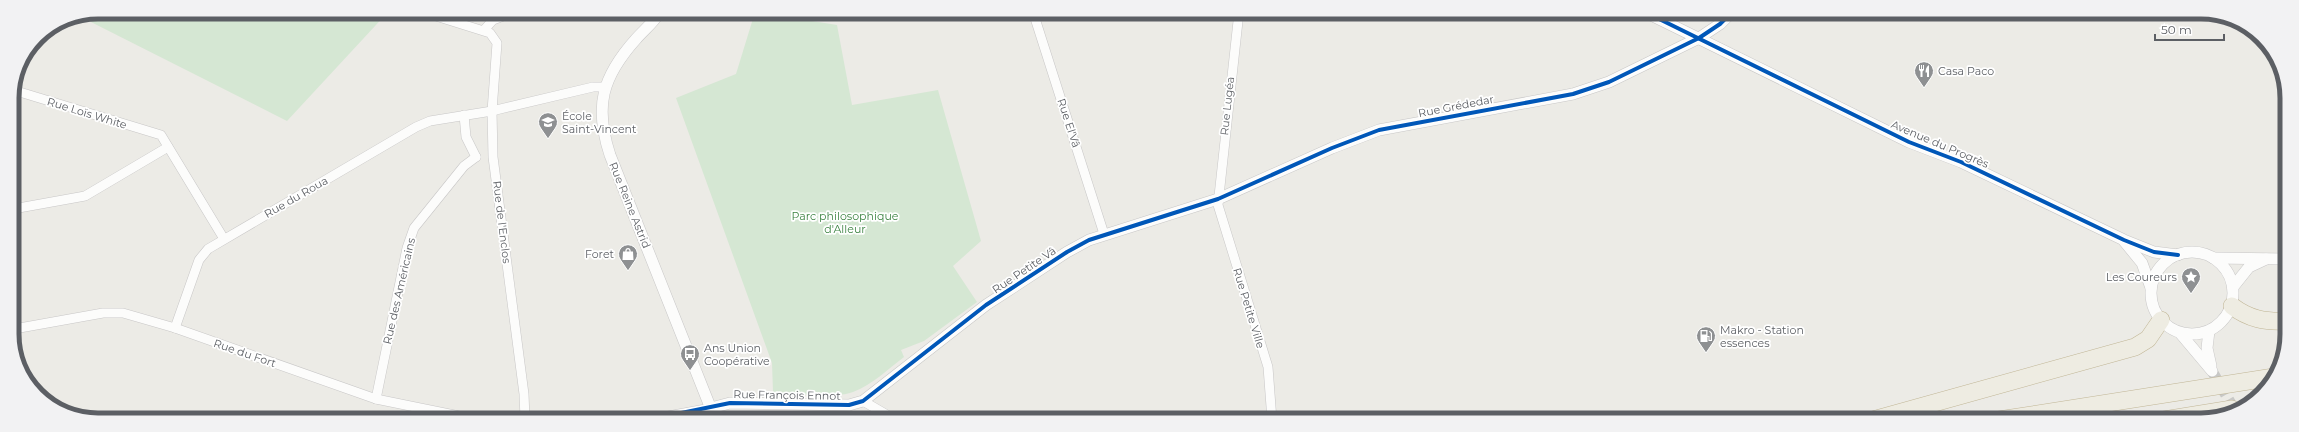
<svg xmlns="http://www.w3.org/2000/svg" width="2299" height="432" font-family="Montserrat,sans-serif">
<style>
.green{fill:#d5e7d3}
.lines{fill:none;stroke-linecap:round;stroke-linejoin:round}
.tertiary-tunnel{stroke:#c8c8c6;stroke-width:11;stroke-dasharray:11 5.5;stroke-linecap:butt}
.minor-casing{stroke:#c8c7c7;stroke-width:10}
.tertiary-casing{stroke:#c8c7c7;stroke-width:12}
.motorway-casing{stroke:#c1b696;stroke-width:18}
.minor{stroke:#fcfcfb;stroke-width:9}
.tertiary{stroke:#fcfcfb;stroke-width:11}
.motorway{stroke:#eeece2;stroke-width:17}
.cycleway-casing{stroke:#fff;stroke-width:6}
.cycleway{stroke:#0057b8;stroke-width:4}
.labels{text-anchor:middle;stroke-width:3.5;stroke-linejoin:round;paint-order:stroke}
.poi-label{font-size:11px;fill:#5c5f64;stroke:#fff;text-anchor:start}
.street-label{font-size:11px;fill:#5c5f64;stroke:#fff}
.park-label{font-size:11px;fill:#3c8342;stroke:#fff}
.rim{fill:none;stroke:#5c5f64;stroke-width:5}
</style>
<rect width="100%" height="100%" fill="#ecebe6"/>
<g class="green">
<polygon points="98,12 388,12 287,121 85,19 88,14"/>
<path d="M 755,12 L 837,25 L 852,105 L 938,90 L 981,241 L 953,266 L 977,302 L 924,341 L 901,350 L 904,357 C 888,369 872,385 853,392 C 836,399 792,393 773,392 L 772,363 L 676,98 L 736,74 Z"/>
</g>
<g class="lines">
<polyline class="tertiary-tunnel" points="2212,371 2234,409"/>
<g class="minor-casing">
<g id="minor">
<polyline points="423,12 490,33 497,43 492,111 493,157 524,394 525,419"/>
<polyline points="840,12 851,12"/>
<polyline points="1033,12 1104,234"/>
<polyline points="1239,12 1218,205 1268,367 1272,420"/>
<polyline points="1406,16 1414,12"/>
<polyline points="484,30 493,20 514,12"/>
<polyline points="13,90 161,135 224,239"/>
<polyline points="464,115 466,137 476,157"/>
<polyline points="13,209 85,196 168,147"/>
<polyline points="175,328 199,260 208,249 416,127 430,121 492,111 593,87 604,87"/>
<polyline points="14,329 103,313 123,313 175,328 376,399 474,419"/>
<polyline points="376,399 407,248 414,228 464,166 476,157"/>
<polyline points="863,401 894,419"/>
<polyline points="652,419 711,408"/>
</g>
</g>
<g class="tertiary-casing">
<g id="tertiary">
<path d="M 660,12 C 653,23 644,30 636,39 C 602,77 594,106 610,155 L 715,419"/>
<polyline points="1647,13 1909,142 1961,162 2124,240 2154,252 2178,255"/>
<polyline points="2124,241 2142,263 2151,288"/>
<circle cx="2192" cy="293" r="41"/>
<polyline points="2213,258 2286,259"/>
<polyline points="2233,287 2249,267 2266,259"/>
<polyline points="2209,331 2207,348 2211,366"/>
<polyline points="2180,333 2212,371"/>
<polyline points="711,408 730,403 849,405 863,401 986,305 1067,252 1089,240 1218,199 1332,148 1379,130 1573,94 1609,82 1699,38 1720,24 1731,13"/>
</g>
</g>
<g class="motorway-casing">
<g id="motorway">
<path d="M 2232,306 C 2249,319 2265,322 2286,321"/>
<polyline points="1873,420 2135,347 2148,339 2161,320"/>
<polyline points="1999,420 2274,377"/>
<polyline points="2164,420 2232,409"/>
</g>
</g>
<use href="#minor" class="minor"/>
<use href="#tertiary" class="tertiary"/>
<use href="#motorway" class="motorway"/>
<g class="cycleway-casing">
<g id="cycleway">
<polyline points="1647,13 1909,142 1961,162 2124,240 2154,252 2178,255"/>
<polyline points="652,419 730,403 849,405 863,401 986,305 1067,252 1089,240 1218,199 1332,148 1379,130 1573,94 1609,82 1699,38 1720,24 1731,13"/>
</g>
</g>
<use href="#cycleway" class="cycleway"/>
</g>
<defs>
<g id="restaurant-pin" transform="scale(1)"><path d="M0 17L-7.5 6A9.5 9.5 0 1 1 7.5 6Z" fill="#8e9092" stroke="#fff"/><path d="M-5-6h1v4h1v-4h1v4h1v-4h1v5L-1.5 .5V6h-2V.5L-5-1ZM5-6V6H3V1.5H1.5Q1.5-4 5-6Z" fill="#fff"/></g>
<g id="school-pin" transform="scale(1)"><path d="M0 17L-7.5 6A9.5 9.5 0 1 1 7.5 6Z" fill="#8e9092" stroke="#fff"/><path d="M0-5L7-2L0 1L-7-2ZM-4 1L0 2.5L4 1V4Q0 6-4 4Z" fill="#fff"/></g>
<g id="shop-pin" transform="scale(1)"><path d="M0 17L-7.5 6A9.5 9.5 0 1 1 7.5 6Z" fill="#8e9092" stroke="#fff"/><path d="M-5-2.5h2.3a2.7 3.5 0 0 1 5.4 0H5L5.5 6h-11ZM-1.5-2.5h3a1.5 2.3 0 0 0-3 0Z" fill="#fff"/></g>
<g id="sight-pin" transform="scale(1)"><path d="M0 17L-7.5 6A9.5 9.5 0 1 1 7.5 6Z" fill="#8e9092" stroke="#fff"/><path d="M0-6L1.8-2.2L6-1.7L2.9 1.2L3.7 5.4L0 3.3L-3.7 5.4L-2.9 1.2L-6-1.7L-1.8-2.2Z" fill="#fff"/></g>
<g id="fuel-pin" transform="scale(1)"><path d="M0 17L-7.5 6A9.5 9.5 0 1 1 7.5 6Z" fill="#8e9092" stroke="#fff"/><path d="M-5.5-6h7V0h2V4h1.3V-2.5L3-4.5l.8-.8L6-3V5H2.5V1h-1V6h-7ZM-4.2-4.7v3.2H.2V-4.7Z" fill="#fff"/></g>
<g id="bus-pin" transform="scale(1)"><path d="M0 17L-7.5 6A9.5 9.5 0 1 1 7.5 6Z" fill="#8e9092" stroke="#fff"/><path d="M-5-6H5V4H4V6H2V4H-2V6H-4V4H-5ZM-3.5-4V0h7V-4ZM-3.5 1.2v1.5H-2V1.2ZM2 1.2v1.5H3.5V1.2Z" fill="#fff"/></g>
</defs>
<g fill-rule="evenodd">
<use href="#restaurant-pin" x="1924" y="71"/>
<use href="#school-pin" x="548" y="122"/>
<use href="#shop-pin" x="628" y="254"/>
<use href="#sight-pin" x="2191" y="277"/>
<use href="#fuel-pin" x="1706" y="336"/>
<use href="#bus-pin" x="690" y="354"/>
</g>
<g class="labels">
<g class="poi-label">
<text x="1938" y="75">Casa Paco</text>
<text x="562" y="120">École<tspan x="562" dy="13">Saint-Vincent</tspan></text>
<text x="614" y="258" text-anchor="end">Foret</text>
<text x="2177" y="281" text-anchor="end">Les Coureurs</text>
<text x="1720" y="334">Makro - Station<tspan x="1720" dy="13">essences</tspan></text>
<text x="704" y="352">Ans Union<tspan x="704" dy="13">Coopérative</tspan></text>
</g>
<g class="street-label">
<text transform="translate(1227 106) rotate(-84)" y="4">Rue Lugéa</text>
<text transform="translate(1456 106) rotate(-11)" y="4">Rue Grédedar</text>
<text transform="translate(87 113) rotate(17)" y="4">Rue Loïs White</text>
<text transform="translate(1069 123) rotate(72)" y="4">Rue El'Vâ</text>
<text transform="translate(1940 144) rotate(23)" y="4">Avenue du Progrès</text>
<text transform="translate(296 197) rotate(-30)" y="4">Rue du Roua</text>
<text transform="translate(630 205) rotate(68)" y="4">Rue Reine Astrid</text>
<text transform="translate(502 222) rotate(83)" y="4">Rue de l'Enclos</text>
<text transform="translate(1024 270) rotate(-34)" y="4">Rue Petite Vâ</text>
<text transform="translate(399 291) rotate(-77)" y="4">Rue des Américains</text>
<text transform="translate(1249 308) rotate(73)" y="4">Rue Petite Ville</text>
<text transform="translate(245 353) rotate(19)" y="4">Rue du Fort</text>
<text transform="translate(787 395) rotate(1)" y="4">Rue François Ennot</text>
</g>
<g class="park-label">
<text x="845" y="220">Parc philosophique<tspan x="845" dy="13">d'Alleur</tspan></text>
</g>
</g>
<path d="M0 0H2299V432H0ZM98 19H2201A79 79 0 0 1 2280 98V334A79 79 0 0 1 2201 413H98A79 79 0 0 1 19 334V98A79 79 0 0 1 98 19Z" fill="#f2f2f3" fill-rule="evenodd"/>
<path class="rim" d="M98 19H2201A79 79 0 0 1 2280 98V334A79 79 0 0 1 2201 413H98A79 79 0 0 1 19 334V98A79 79 0 0 1 98 19Z"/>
<path d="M2155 34v6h69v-6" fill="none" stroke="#5c5f64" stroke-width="2"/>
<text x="2161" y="34" font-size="12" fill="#5c5f64" stroke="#ffffff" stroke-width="3" paint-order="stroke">50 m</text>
</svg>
